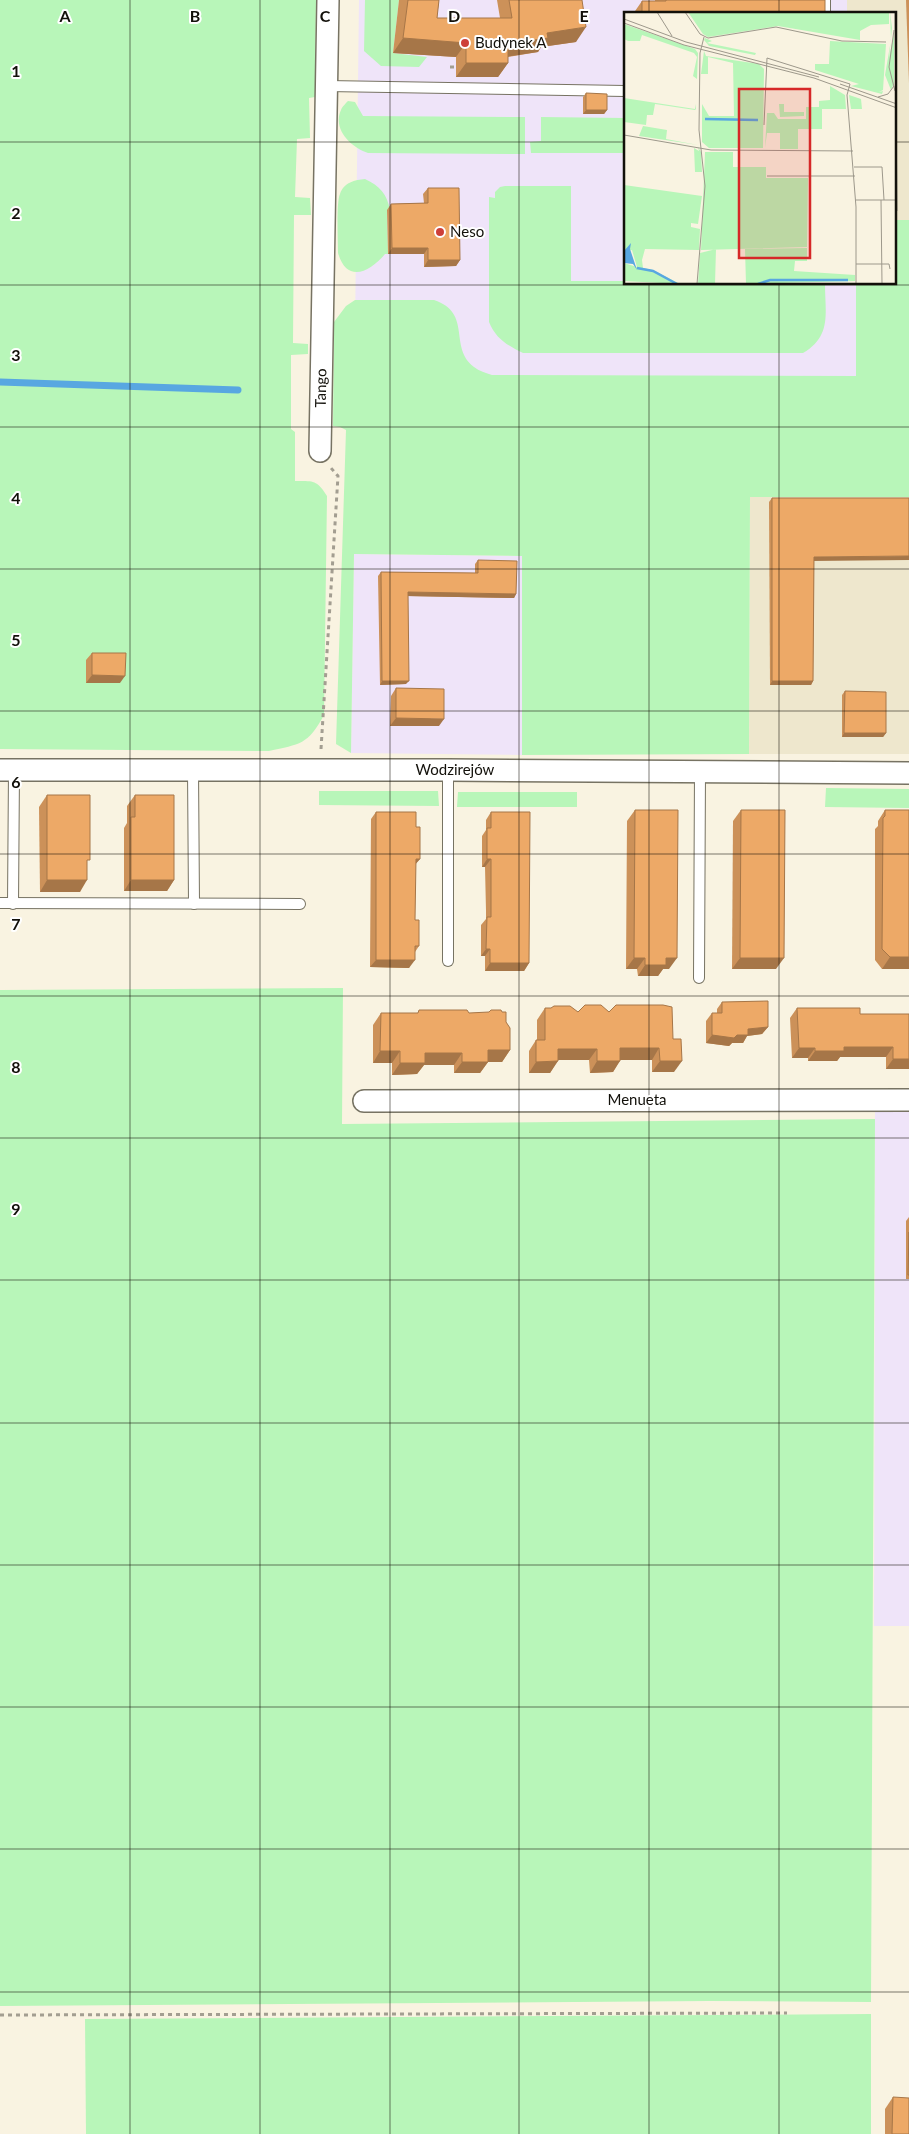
<svg xmlns="http://www.w3.org/2000/svg" width="909" height="2134" font-family="Lato,sans-serif">
<style>
.commercial{fill:#efe4f9}
.built{fill:#eee7cd}
.green{fill:#b8f6b9}
.lines{fill:none;stroke-linecap:round;stroke-linejoin:round}
.stream{stroke:#58a7e1;stroke-width:7}
.service-casing{stroke:#777363;stroke-width:12}
.minor-casing{stroke:#777363;stroke-width:24}
.path{stroke:#a39e91;stroke-width:3;stroke-dasharray:4 4;stroke-linecap:butt}
.service{stroke:#fff;stroke-width:10}
.minor{stroke:#fff;stroke-width:21}
.wall{fill:#cc9159}
.shaded-wall{fill:#a67648}
.building{fill:#eda967;stroke:#a67648}
.grid{fill:none;stroke:#12100a;stroke-width:1;stroke-opacity:0.55}
.poi-dot{fill:#cd3f39;stroke:#fff;stroke-width:2}
.labels{text-anchor:middle;stroke-width:4;stroke-linejoin:round;paint-order:stroke}
.poi-label{font-size:15px;fill:#12100a;stroke:#fff;text-anchor:start}
.street-label{font-size:15px;fill:#12100a;stroke:#fff}
.inset-river{fill:none;stroke:#58a7e1;stroke-width:2.5}
.inset-road{fill:none;stroke:#9d988b;stroke-width:1}
.view{fill:#d62828;fill-opacity:0.15;stroke:#d62828;stroke-width:2.5}
.inset-edge{fill:none;stroke:#12100a;stroke-width:2.5}
.grid-label{font-size:16px;text-anchor:middle;font-weight:bold;fill:#12100a;stroke:#fff;stroke-width:4;stroke-linejoin:round;paint-order:stroke}
</style>
<rect width="100%" height="100%" fill="#f9f3e1"/>
<g class="commercial">
<polygon points="359,0 847,0 847,14 625,14 625,284 856,284 856,497 353,495"/>
<polygon points="354,554 522,556 522,755 351,753"/>
<polygon points="909,1109 909,1626 874,1626 875,1110"/>
</g>
<g class="built">
<polygon points="847,0 909,0 909,220 895,220 895,14 847,14"/>
<polygon points="750,496 909,497 909,754 749,754"/>
</g>
<g class="green">
<path d="M 0,0 L 316,0 L 315,97 L 309,98 L 310,138 L 297,139 L 295,197 L 310,198 L 311,215 L 294,215 L 293,343 L 308,344 L 308,354 L 291,355 L 291,429 L 295,432 L 295,481 C 314,481 317,480 327,496 L 324,715 C 308,745 300,744 269,751 L 0,749 Z"/>
<polygon points="365,0 399,0 393,53 427,57 419,67 381,66 364,51"/>
<path d="M 348,101 L 355,102 L 363,116 L 525,117 L 525,154 L 368,153 C 352,148 332,130 341,110 C 342,107 346,103 348,101 Z"/>
<polygon points="541,117 625,118 625,153 531,153 530,142 541,141"/>
<path d="M 365,179 C 380,186 387,194 390,210 L 387,210 L 388,254 L 385,254 C 370,272 347,284 338,253 C 338,241 336,202 340,194 C 344,182 355,180 365,179 Z"/>
<path d="M 505,186 L 571,186 L 571,281 L 625,281 L 625,284 L 825,284 C 825,313 832,336 803,353 L 523,353 C 507,345 496,339 489,322 L 489,197 L 495,198 L 495,192 L 500,187 Z"/>
<path d="M 895,220 L 909,220 L 909,497 L 750,497 L 749,754 L 522,755 L 522,556 L 354,554 L 351,753 L 336,744 L 346,430 L 340,427 L 333,426 L 334,322 L 346,306 L 355,300 L 434,300 C 473,313 448,347 474,367 C 479,371 486,373 492,375 L 856,376 L 856,284 L 895,284 Z"/>
<polygon points="826,788 909,789 909,808 825,807"/>
<polygon points="319,791 438,791 439,806 319,805"/>
<polygon points="458,792 577,792 577,807 457,807"/>
<polygon points="343,988 342,1124 875,1119 871,2002 709,2001 0,2006 0,990"/>
<polygon points="871,2014 871,2134 86,2134 85,2019"/>
</g>
<g class="lines">
<polyline class="stream" points="0,382 238,390"/>
<g class="service-casing">
<g id="service">
<polyline points="825,0 825,14"/>
<polyline points="327,86 625,91"/>
<polyline points="193,770 194,904"/>
<polyline points="0,903 300,904"/>
<polyline points="13,904 14,770"/>
<polyline points="448,961 448,770"/>
<polyline points="699,978 700,771"/>
</g>
</g>
<g class="minor-casing">
<g id="minor">
<polyline points="320,451 328,0"/>
<polyline points="0,770 448,770 909,773"/>
<polyline points="364,1101 909,1100"/>
</g>
</g>
<g class="path">
<polyline points="450,67 456,67"/>
<polyline points="321,749 338,476 331,468"/>
<polyline points="0,2015 787,2013"/>
</g>
<use href="#service" class="service"/>
<use href="#minor" class="minor"/>
</g>
<g class="wall">
<polygon points="399,0 439,0 437,18 500,18 497,0 582,0 576,42 541,47 538,52 508,57 508,63 498,77 456,77 456,57 393,53"/>
<polygon points="655,0 825,0 825,14 633,14 642,1 655,1"/>
<polygon points="906,0 909,0 909,83"/>
<polygon points="586,93 607,110 604,114 583,114 583,97"/>
<polygon points="428,188 460,260 456,266 424,267 424,254 388,254 387,210 391,204 424,203 423,194"/>
<polygon points="772,498 814,561 813,681 811,685 770,685 769,502"/>
<polygon points="478,560 516,594 514,598 408,596 406,684 380,685 378,576 381,572 475,573 475,564"/>
<polygon points="92,653 120,683 86,683 86,660"/>
<polygon points="396,688 439,726 390,726 391,696"/>
<polygon points="845,691 886,733 883,737 842,737 842,695"/>
<polygon points="47,795 87,864 80,892 40,892 39,807"/>
<polygon points="135,795 174,880 167,891 124,891 124,828 127,823 127,806"/>
<polygon points="635,810 669,969 663,969 658,976 638,976 637,969 626,969 627,821"/>
<polygon points="741,810 776,969 732,969 733,821"/>
<polygon points="885,810 909,969 882,969 875,960 875,829 878,826 878,821"/>
<polygon points="376,812 420,859 415,864 415,920 419,946 415,952 409,968 370,967 371,819"/>
<polygon points="491,812 529,963 524,971 485,971 485,956 481,956 481,925 486,919 486,911 485,867 482,867 482,836 486,830 486,820"/>
<polygon points="722,1002 768,1027 762,1034 747,1036 743,1043 732,1043 729,1046 706,1043 706,1021 712,1013 717,1013 717,1009"/>
<polygon points="663,1005 674,1072 652,1072 652,1060 620,1060 613,1072 590,1073 589,1060 558,1060 550,1073 529,1073 529,1051 536,1040 537,1040 537,1020 545,1008 578,1012 609,1012"/>
<polygon points="797,1008 860,1014 909,1014 909,1069 886,1069 886,1057 840,1057 837,1061 808,1061 808,1058 792,1058 790,1018"/>
<polygon points="381,1013 469,1013 506,1022 510,1050 502,1062 488,1062 480,1073 454,1073 454,1065 424,1065 417,1074 392,1075 392,1063 373,1063 373,1025"/>
<polygon points="909,1217 909,1279 906,1279 906,1221"/>
<polygon points="893,2097 909,2134 885,2134 885,2109"/>
</g>
<g class="shaded-wall">
<polygon points="586,27 576,42 541,47 538,52 498,58 508,44 547,33"/>
<polygon points="403,38 466,43 456,57 393,53"/>
<polygon points="466,63 508,63 498,77 456,77"/>
<polygon points="586,110 607,110 604,114 583,114"/>
<polygon points="392,248 428,248 424,254 388,254"/>
<polygon points="428,260 460,260 456,266 424,267"/>
<polygon points="909,556 909,560 811,561 814,557"/>
<polygon points="408,592 516,594 514,598 405,596"/>
<polygon points="92,675 125,676 120,683 86,683"/>
<polygon points="382,681 409,681 406,684 380,685"/>
<polygon points="772,681 813,681 811,685 770,685"/>
<polygon points="396,718 444,719 439,726 390,726"/>
<polygon points="844,733 886,733 883,737 842,737"/>
<polygon points="416,859 420,859 414,866"/>
<polygon points="487,859 491,859 485,867 482,867"/>
<polygon points="47,880 87,880 80,892 40,892"/>
<polygon points="131,880 174,880 167,891 124,891"/>
<polygon points="486,949 490,949 485,956 481,956"/>
<polygon points="890,957 909,957 909,969 882,969"/>
<polygon points="634,958 645,958 637,969 626,969"/>
<polygon points="666,958 677,958 669,969 663,969 658,976 638,976 645,965"/>
<polygon points="740,958 784,958 776,969 732,969"/>
<polygon points="376,960 415,960 409,968 370,967"/>
<polygon points="490,963 529,963 524,971 485,971"/>
<polygon points="768,1027 762,1034 747,1036 743,1043 732,1043 729,1046 706,1043 712,1035 737,1035 748,1029"/>
<polygon points="844,1047 893,1047 886,1057 840,1057 837,1061 808,1061 815,1051"/>
<polygon points="620,1048 659,1048 652,1060 612,1060"/>
<polygon points="799,1048 815,1048 808,1058 792,1058"/>
<polygon points="558,1049 597,1049 589,1060 550,1060"/>
<polygon points="488,1050 510,1050 502,1062 480,1062"/>
<polygon points="380,1051 400,1051 392,1063 373,1063"/>
<polygon points="425,1053 462,1053 454,1065 424,1065 417,1074 392,1075 400,1063"/>
<polygon points="893,1059 909,1059 909,1069 886,1069"/>
<polygon points="558,1061 550,1073 529,1073 536,1062"/>
<polygon points="597,1061 620,1061 613,1072 590,1073"/>
<polygon points="660,1061 682,1061 674,1072 652,1072"/>
<polygon points="462,1062 488,1062 480,1073 454,1073"/>
</g>
<g class="building">
<polygon points="408,0 439,0 437,18 512,18 509,0 582,0 586,27 547,33 548,38 508,44 508,63 466,63 466,43 403,38"/>
<polygon points="666,0 825,0 825,14 642,14 642,1 666,1"/>
<polygon points="586,93 607,94 607,110 586,110"/>
<polygon points="428,188 459,188 460,260 428,260 428,248 392,248 391,204 428,203"/>
<polygon points="772,498 909,498 909,556 814,557 813,681 772,681"/>
<polygon points="478,560 517,561 516,594 408,592 409,681 382,681 381,572 478,573"/>
<polygon points="92,653 126,653 125,676 92,675"/>
<polygon points="396,688 444,689 444,719 396,718"/>
<polygon points="845,691 886,692 886,733 844,733"/>
<polygon points="47,795 90,795 90,860 87,860 87,880 47,880"/>
<polygon points="135,795 174,795 174,880 131,880 131,817 135,817"/>
<polygon points="635,810 678,810 677,958 666,958 666,965 645,965 645,958 634,958"/>
<polygon points="741,810 785,810 784,958 740,958"/>
<polygon points="885,810 909,810 909,957 890,957 882,949 883,818 885,816"/>
<polygon points="376,812 416,812 416,827 420,827 420,859 416,859 415,920 419,920 419,946 415,946 415,960 376,960"/>
<polygon points="491,812 530,812 529,963 490,963 490,949 486,949 487,917 491,917 491,859 487,859 487,828 491,828"/>
<polygon points="768,1001 768,1027 748,1029 748,1035 737,1035 734,1038 712,1035 712,1013 722,1013 722,1002"/>
<polygon points="585,1005 601,1005 609,1012 616,1005 663,1005 672,1007 673,1039 681,1039 682,1061 660,1061 659,1048 620,1048 620,1061 597,1061 597,1049 558,1049 558,1061 536,1062 536,1040 545,1040 545,1008 551,1008 554,1006 570,1006 578,1012"/>
<polygon points="797,1008 860,1008 860,1014 909,1014 909,1059 893,1059 893,1047 844,1047 844,1051 815,1051 815,1048 799,1048"/>
<polygon points="419,1010 467,1010 469,1013 489,1012 491,1010 501,1010 502,1012 506,1012 506,1022 510,1028 510,1050 488,1050 488,1062 462,1062 462,1053 425,1053 425,1063 400,1063 400,1051 380,1051 381,1013 418,1013"/>
<polygon points="909,1232 909,1275 908,1275"/>
<polygon points="893,2097 909,2098 909,2134 892,2134"/>
</g>
<path class="grid" d="M 130,0 L 130,2134M 260,0 L 260,2134M 390,0 L 390,2134M 519,0 L 519,2134M 649,0 L 649,14M 779,0 L 779,14M 0,142 L 625,142M 895,142 L 909,142M 649,284 L 649,2134M 779,284 L 779,2134M 0,285 L 909,285M 0,427 L 909,427M 0,569 L 909,569M 0,711 L 909,711M 0,854 L 909,854M 0,996 L 909,996M 0,1138 L 909,1138M 0,1280 L 909,1280M 0,1423 L 909,1423M 0,1565 L 909,1565M 0,1707 L 909,1707M 0,1849 L 909,1849M 0,1992 L 909,1992"/>
<g class="poi-dot">
<circle cx="465" cy="43" r="5"/>
<circle cx="440" cy="232" r="5"/>
</g>
<g class="labels">
<g class="poi-label">
<text x="475" y="48">Budynek A</text>
<text x="450" y="237">Neso</text>
</g>
<g class="street-label">
<text transform="translate(321 388) rotate(-89)" y="5">Tango</text>
<text x="455" y="775">Wodzirejów</text>
<text x="637" y="1105">Menueta</text>
</g>
</g>
<g transform="translate(624 12)">
<rect width="272" height="272" fill="#f9f3e1"/>
<path d="M 64,0 L 265,0 L 265,12 L 247,13 L 236,19 L 236,28 L 154,14 L 84,25 L 79,22 ZM 266,0 L 268,16 L 265,46 L 270,21 L 270,71 L 267,78 L 261,63 L 267,28 ZM 0,12 L 71,37 L 74,41 L 73,67 L 69,64 L 73,45 L 70,41 L 18,23 L 16,29 L 4,29 L 0,27 ZM 81,26 L 88,29 L 83,31 L 132,41 L 131,43 L 85,34 L 80,28 ZM 206,29 L 262,32 L 259,78 L 255,80 L 259,79 L 258,82 L 227,74 L 235,72 L 191,58 L 191,52 L 205,52 ZM 80,39 L 82,44 L 135,52 L 140,57 L 139,136 L 85,136 L 78,130 L 78,92 L 85,104 L 110,104 L 109,51 L 84,45 L 84,62 L 77,62 ZM 206,74 L 221,83 L 222,97 L 198,97 L 198,117 L 174,117 L 174,137 L 156,137 L 156,121 L 143,121 L 141,136 L 143,101 L 150,101 L 154,107 L 182,107 L 182,95 L 195,95 L 195,89 L 206,88 ZM 225,83 L 237,87 L 238,97 L 227,97 ZM 0,86 L 71,97 L 72,92 L 43,88 L 72,92 L 72,97 L 71,98 L 31,92 L 29,103 L 23,103 L 22,113 L 0,110 ZM 155,92 L 160,92 L 160,100 L 180,100 L 180,104 L 156,105 ZM 19,114 L 43,118 L 42,127 L 74,133 L 15,124 ZM 74,135 L 77,140 L 78,160 L 71,160 L 70,136 L 75,139 ZM 81,140 L 109,140 L 109,155 L 142,155 L 142,166 L 184,166 L 183,235 L 77,238 ZM 0,173 L 78,184 L 74,212 L 67,211 L 67,215 L 76,217 L 75,238 L 21,237 L 18,248 L 19,256 L 29,258 L 56,272 L 0,269 L 0,251 L 13,255 L 8,238 L 0,239 ZM 183,236 L 183,249 L 171,249 L 170,259 L 231,263 L 231,269 L 122,272 L 121,237 ZM 92,237 L 91,272 L 74,272 L 76,241 Z" fill="#b8f6b9"/>
<path d="M 7,231 L 6,237 L 13,258 L 9,252 L 0,251 L 0,239 Z" fill="#58a7e1"/>
<path class="inset-river" d="M 81,107 L 134,108M 13,256 L 29,259 L 53,272M 134,272 L 146,268 L 224,268"/>
<path class="inset-road" d="M 33,0 L 48,24M 61,0 L 76,22 L 84,26 L 152,15 L 218,29 L 262,30M 271,0 L 273,199M 0,7 L 62,30 L 195,65M 0,11 L 60,33 L 190,66 L 273,96M 270,18 L 265,55 L 271,79M 216,72 L 273,92M 254,85 L 264,82 L 270,74M 140,113 L 143,46 L 226,72 L 223,83 L 232,195 L 232,272M 0,123 L 87,138 L 229,139M 230,155 L 258,155 L 260,188M 143,164 L 231,164M 232,188 L 272,188M 257,188 L 258,272M 232,252 L 265,252 L 266,257M 73,272 L 81,174 L 75,118 L 76,41 L 80,25"/>
<path class="view" d="M 115,77 L 186,77 L 186,246 L 115,246 Z"/>
<rect width="272" height="272" class="inset-edge"/>
</g>
<g class="grid-label">
<text x="65" y="22">A</text>
<text x="195" y="22">B</text>
<text x="325" y="22">C</text>
<text x="454" y="22">D</text>
<text x="584" y="22">E</text>
<text x="16" y="77">1</text>
<text x="16" y="219">2</text>
<text x="16" y="361">3</text>
<text x="16" y="504">4</text>
<text x="16" y="646">5</text>
<text x="16" y="788">6</text>
<text x="16" y="930">7</text>
<text x="16" y="1073">8</text>
<text x="16" y="1215">9</text>
</g>
</svg>
